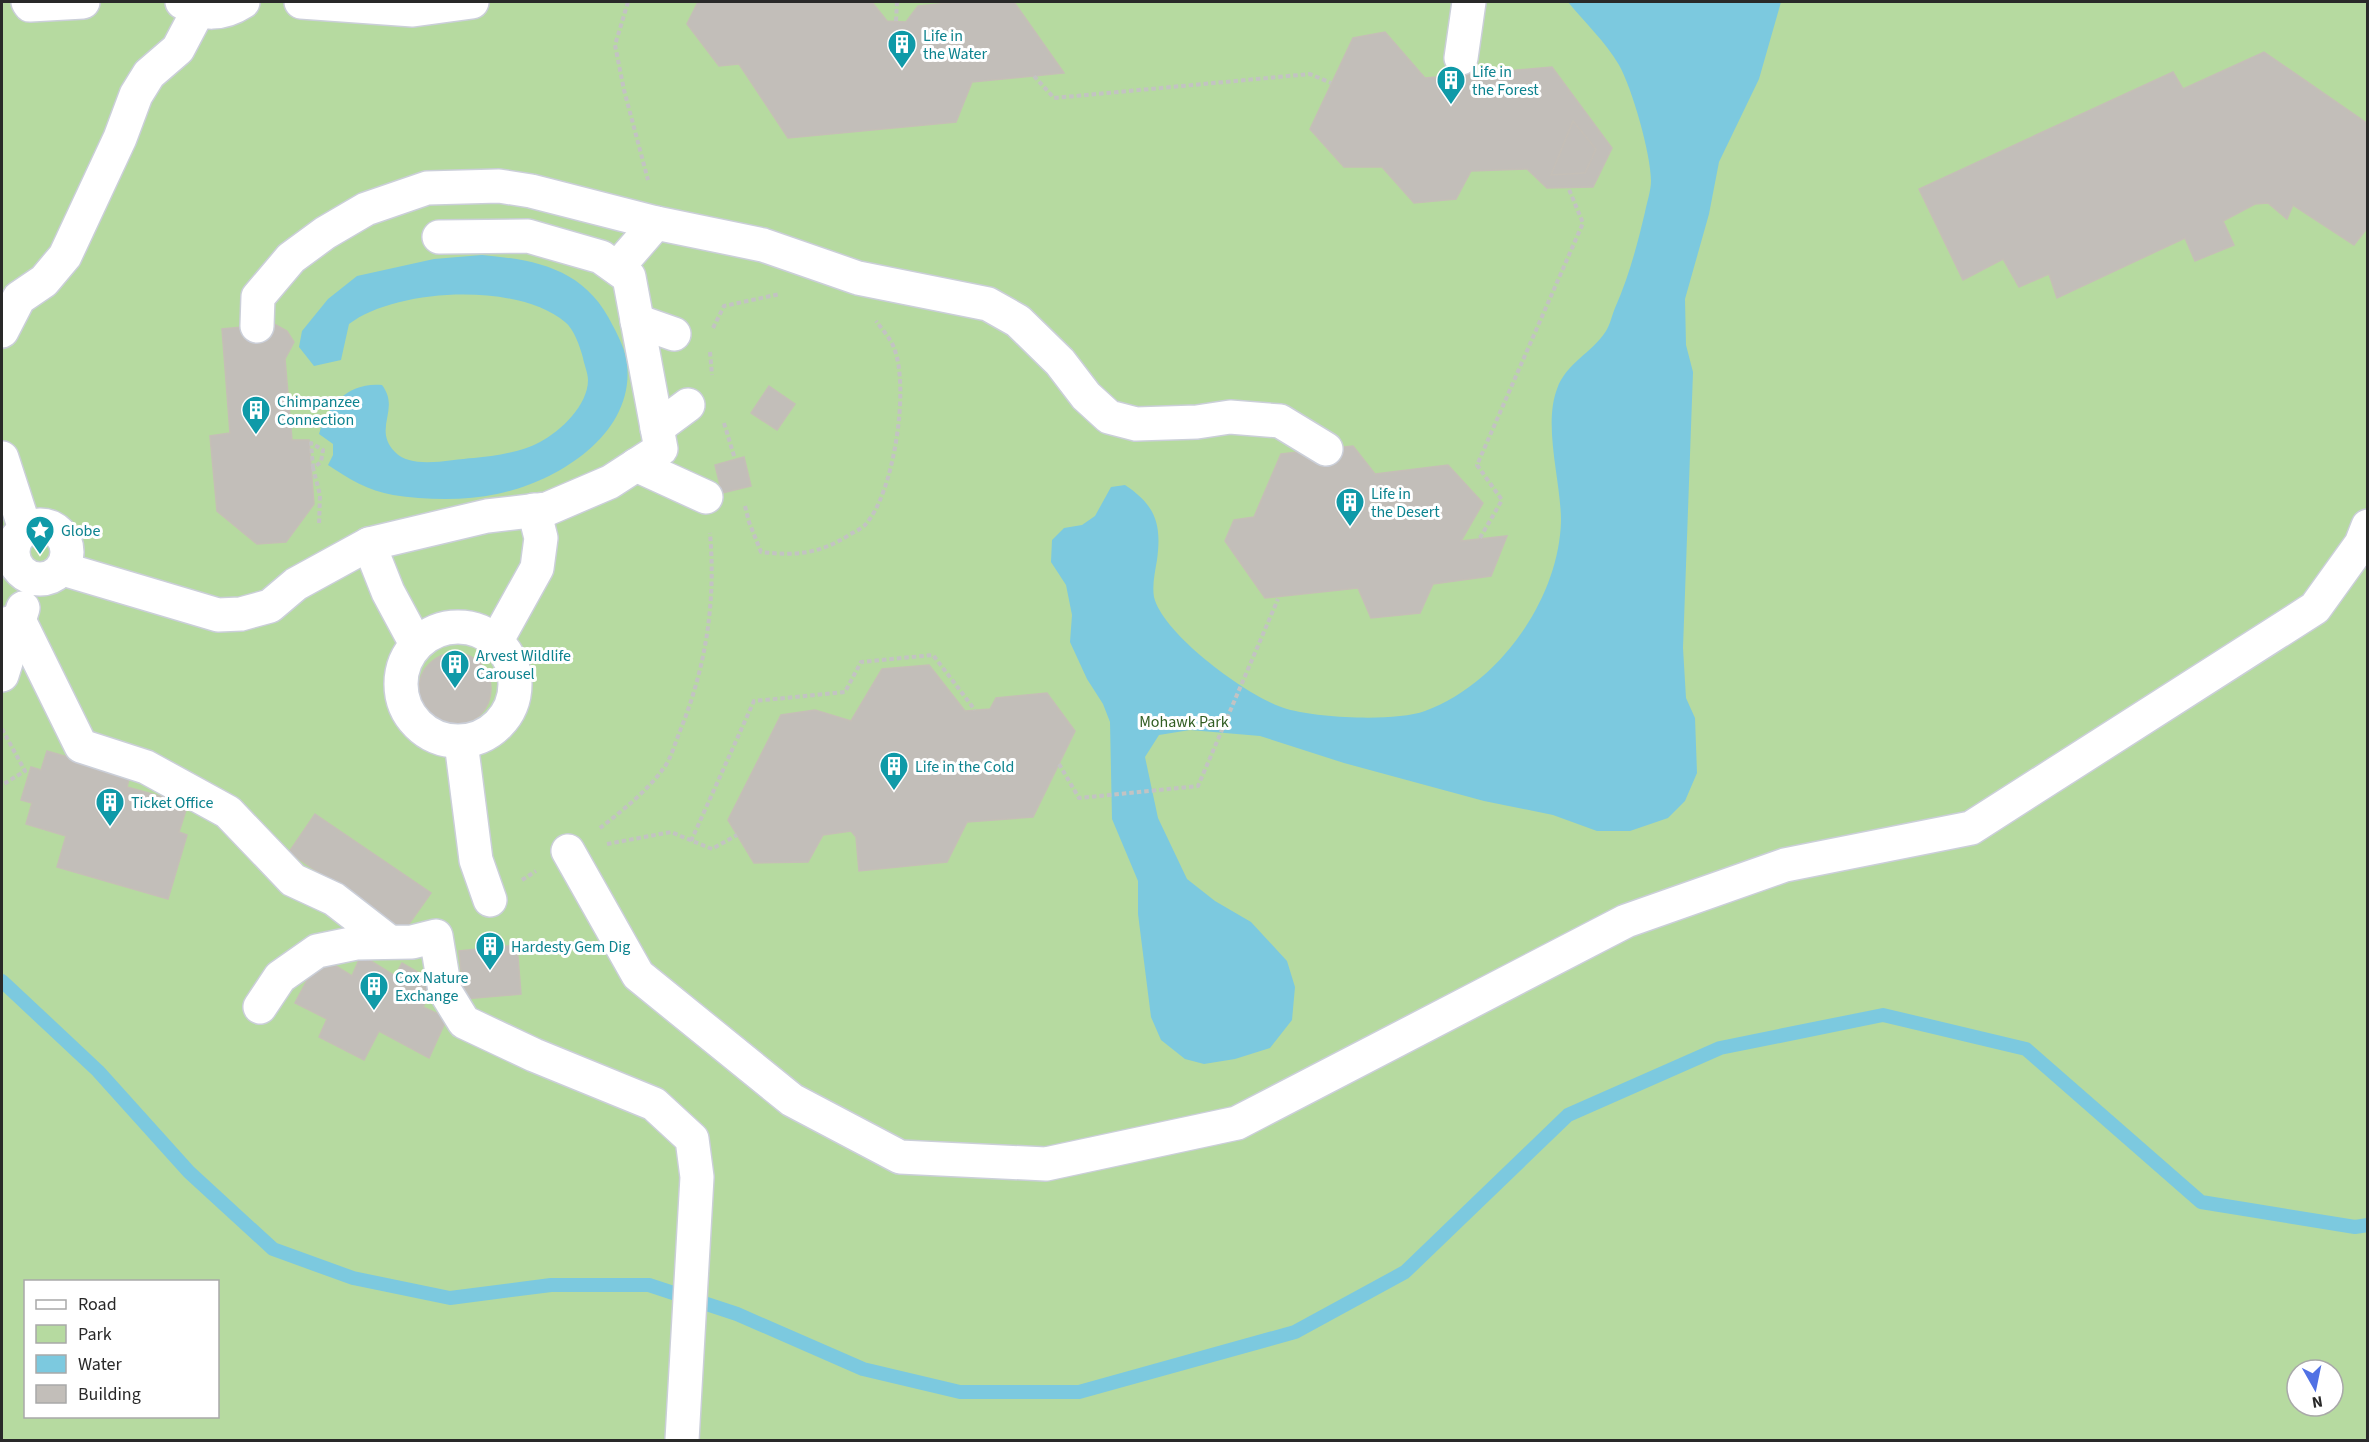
<svg xmlns="http://www.w3.org/2000/svg" width="2369" height="1442" font-family="'Source Sans 3',sans-serif">
<style>
.green{fill:#b6daa0;fill-rule:evenodd}
.water{fill:#7cc9df}
.lines{fill:none;stroke-linecap:round;stroke-linejoin:round}
.stream{stroke:#7cc9df;stroke-width:14}
.building{fill:#c2beb9;stroke:#c5bfb7;stroke-width:1.5}
.minor-casing{stroke:#cbcfd9;stroke-width:36}
.path{stroke:#c3c3c3;stroke-width:4;stroke-dasharray:4.5 3;stroke-linecap:butt}
.minor{stroke:#fff;stroke-width:33}
.labels{text-anchor:middle;stroke-width:6;stroke-linejoin:round;paint-order:stroke}
.culture-label{font-size:16px;fill:#0d838f;stroke:#fff;text-anchor:start}
.park-label{font-size:16px;fill:#315d22;stroke:#fff}
</style>
<rect width="100%" height="100%" fill="#eae4dd"/>
<path class="green" d="M 2,2 L 2367,2 L 2367,1440 L 2,1440 ZM 26,1282 L 218,1282 L 218,1416 L 26,1416 ZM 2297,1370 L 2333,1370 L 2333,1406 L 2297,1406 Z"/>
<g class="water">
<path d="M 1568,2 L 1781,2 L 1759,79 L 1719,162 L 1709,214 L 1685,299 L 1686,345 L 1693,372 L 1683,648 L 1686,698 L 1695,718 L 1697,773 L 1685,801 L 1668,818 L 1630,831 L 1597,831 L 1553,815 L 1484,801 L 1344,763 L 1260,736 L 1190,730 L 1159,735 L 1145,757 L 1158,818 L 1187,879 L 1215,901 L 1251,922 L 1287,961 L 1295,987 L 1292,1020 L 1270,1048 L 1235,1059 L 1204,1064 L 1185,1059 L 1161,1040 L 1151,1017 L 1138,914 L 1138,881 L 1112,819 L 1110,722 L 1103,704 L 1087,679 L 1070,642 L 1072,615 L 1066,585 L 1051,562 L 1052,540 L 1064,528 L 1082,525 L 1095,516 L 1111,487 L 1125,485 C 1155,505 1162,523 1157,560 C 1155,572 1152,585 1154,597 C 1163,635 1251,699 1287,709 C 1319,718 1394,722 1425,711 C 1499,684 1559,599 1561,521 C 1561,481 1543,426 1557,389 C 1566,363 1592,353 1606,331 C 1610,325 1612,315 1615,308 C 1629,276 1637,246 1645,212 C 1647,202 1651,190 1651,181 C 1651,154 1632,88 1619,65 C 1605,41 1585,23 1568,2 Z"/>
<path d="M 482,255 C 539,260 586,270 613,326 C 619,337 626,352 627,364 C 635,435 556,482 497,494 C 465,501 426,500 393,495 C 369,491 347,478 328,465 L 333,455 L 333,444 L 319,434 C 328,404 349,382 382,385 C 401,410 372,428 395,452 C 412,470 451,459 474,458 C 494,456 522,452 540,442 C 561,431 588,405 588,380 C 588,373 584,364 583,358 C 580,347 574,329 565,322 C 518,282 396,288 349,324 L 341,360 L 314,366 L 299,347 L 302,331 L 328,299 L 357,276 L 434,259 Z"/>
</g>
<g class="lines">
<polyline class="stream" points="2,981 98,1071 189,1172 273,1249 353,1278 450,1298 551,1285 649,1285 737,1314 863,1369 960,1392 1079,1392 1295,1332 1405,1272 1568,1115 1720,1048 1883,1015 2026,1049 2201,1202 2355,1227 2368,1225"/>
</g>
<g class="building">
<polygon points="698,2 872,2 887,21 906,22 918,6 960,2 1014,2 1064,73 972,82 956,122 788,138 739,64 719,66 687,24"/>
<polygon points="1385,32 1425,78 1552,67 1612,148 1593,187 1547,188 1527,169 1471,171 1456,199 1414,203 1382,167 1344,167 1310,129 1353,38"/>
<polygon points="2264,52 2368,124 2368,227 2354,245 2293,205 2287,219 2268,203 2255,204 2223,221 2234,245 2195,261 2185,238 2057,298 2049,274 2019,287 2003,259 1963,280 1919,189 2173,72 2183,89"/>
<polygon points="1573,121 1596,149 1585,173 1551,175"/>
<polygon points="274,324 287,331 294,342 285,359 292,440 309,440 314,504 286,542 257,544 217,511 210,436 230,433 222,329"/>
<polygon points="769,386 795,404 777,430 751,413"/>
<polygon points="1353,446 1375,474 1448,465 1483,503 1461,541 1507,536 1491,576 1433,584 1420,613 1371,618 1358,588 1265,598 1225,541 1234,520 1254,517 1281,454"/>
<polygon points="744,457 751,486 722,493 715,465"/>
<circle cx="455" cy="689" r="36"/>
<polygon points="929,665 965,711 990,709 996,698 1047,693 1075,731 1033,817 967,822 947,862 859,871 856,837 851,831 823,835 808,862 754,863 728,820 781,715 815,710 851,721 882,669"/>
<polygon points="47,751 130,775 127,787 188,804 179,832 187,835 168,899 57,867 66,836 26,824 32,803 21,800 31,767 41,770"/>
<polygon points="315,814 431,893 404,931 289,852"/>
<polygon points="517,945 521,994 464,999 459,951"/>
<polygon points="361,955 395,976 402,963 435,982 423,1007 447,1018 429,1058 379,1031 364,1060 319,1037 327,1019 295,1003 320,956 352,976"/>
</g>
<g class="lines">
<g class="minor-casing">
<g id="minor">
<polyline points="28,2 30,5 83,2"/>
<path d="M 182,2 C 202,16 223,15 243,2"/>
<polyline points="301,2 413,10 472,2"/>
<polyline points="1461,58 1469,2"/>
<polyline points="617,268 656,223"/>
<polyline points="637,321 674,334"/>
<polyline points="257,326 258,297 291,258 325,233 366,209 427,188 499,186 531,191 656,223 763,245 858,278 988,304 1018,321 1060,362 1086,396 1109,417 1136,424 1197,422 1230,417 1280,421 1326,449"/>
<polyline points="2,331 19,298 44,281 65,256 120,138 136,95 149,74 178,49 198,11"/>
<polyline points="657,428 688,405"/>
<polyline points="2,458 25,529"/>
<polyline points="636,465 706,497"/>
<circle cx="40" cy="552" r="27"/>
<polyline points="369,544 388,592 416,644"/>
<polyline points="63,569 218,615 241,614 270,606 296,584 369,544 487,516 547,509 610,482 661,449 629,277 601,257 528,236 439,237"/>
<polyline points="2,625 19,620 81,746 146,767 228,812 293,880 334,899 387,940"/>
<circle cx="458" cy="684" r="57"/>
<polyline points="497,640 537,568 541,538 534,510"/>
<polyline points="2,675 23,608"/>
<polyline points="461,742 476,860 490,900"/>
<polyline points="568,851 638,975 792,1100 900,1157 1046,1164 1237,1123 1626,921 1785,865 1971,828 2315,608 2361,544 2368,526"/>
<polyline points="260,1007 280,977 317,951 356,943 412,942 436,936 445,991 464,1022 534,1055 654,1104 692,1139 697,1177 682,1440"/>
</g>
</g>
<g class="path">
<polyline points="628,2 615,45 624,90 648,180"/>
<polyline points="896,21 897,2"/>
<polyline points="1034,76 1054,98 1310,74 1331,83"/>
<polyline points="713,328 724,306 780,294"/>
<polyline points="710,352 712,375"/>
<polyline points="724,423 735,459"/>
<polyline points="313,468 311,443 323,450 321,462 313,468 320,495 319,526"/>
<path d="M 745,506 L 749,522 L 761,552 C 796,556 819,554 849,535 C 854,532 861,529 865,525 C 894,494 910,387 894,348 C 891,339 882,329 876,321"/>
<polyline points="1480,538 1502,500 1477,465 1583,223 1568,187"/>
<polyline points="2,729 25,771 2,785"/>
<polyline points="1059,764 1079,798 1198,786 1278,599"/>
<path d="M 600,828 C 622,811 647,791 663,769 C 671,759 675,743 680,731 C 706,667 716,602 710,533"/>
<polyline points="691,841 754,701 845,692 861,662 933,655 975,710"/>
<polyline points="607,844 671,832 712,849 737,835"/>
<polyline points="522,880 536,871"/>
</g>
<use href="#minor" class="minor"/>
</g>
<defs>
<g id="building-pin" transform="scale(1.5)"><path d="M0 17L-7.5 6A9.5 9.5 0 1 1 7.5 6Z" fill="#0f9aa8" stroke="#fff"/><path d="M-4-6H4V6H1V3H-1V6H-4ZM-2.5-4.3h1.7v1.8h-1.7ZM.8-4.3h1.7v1.8H.8ZM-2.5-1h1.7V.8h-1.7ZM.8-1h1.7V.8H.8Z" fill="#fff"/></g>
<g id="sight-pin" transform="scale(1.5)"><path d="M0 17L-7.5 6A9.5 9.5 0 1 1 7.5 6Z" fill="#0f9aa8" stroke="#fff"/><path d="M0-6L1.8-2.2L6-1.7L2.9 1.2L3.7 5.4L0 3.3L-3.7 5.4L-2.9 1.2L-6-1.7L-1.8-2.2Z" fill="#fff"/></g>
</defs>
<g fill-rule="evenodd">
<use href="#building-pin" x="902" y="44"/>
<use href="#building-pin" x="1451" y="80"/>
<use href="#building-pin" x="256" y="410"/>
<use href="#building-pin" x="1350" y="502"/>
<use href="#sight-pin" x="40" y="530"/>
<use href="#building-pin" x="455" y="664"/>
<use href="#building-pin" x="894" y="766"/>
<use href="#building-pin" x="110" y="802"/>
<use href="#building-pin" x="490" y="946"/>
<use href="#building-pin" x="374" y="986"/>
</g>
<g class="labels">
<g class="culture-label">
<text x="923" y="41">Life in<tspan x="923" dy="18">the Water</tspan></text>
<text x="1472" y="77">Life in<tspan x="1472" dy="18">the Forest</tspan></text>
<text x="277" y="407">Chimpanzee<tspan x="277" dy="18">Connection</tspan></text>
<text x="1371" y="499">Life in<tspan x="1371" dy="18">the Desert</tspan></text>
<text x="61" y="536">Globe</text>
<text x="476" y="661">Arvest Wildlife<tspan x="476" dy="18">Carousel</tspan></text>
<text x="915" y="772">Life in the Cold</text>
<text x="131" y="808">Ticket Office</text>
<text x="511" y="952">Hardesty Gem Dig</text>
<text x="395" y="983">Cox Nature<tspan x="395" dy="18">Exchange</tspan></text>
</g>
<g class="park-label">
<text x="1184" y="727">Mohawk Park</text>
</g>
</g>
<rect width="2369" height="1442" fill="none" stroke="#292929" stroke-width="6"/>
<rect x="24" y="1280" width="195" height="138" fill="#ffffff" stroke="#a9a9a9" stroke-width="1.5"/>
<rect x="36" y="1300" width="30" height="9" fill="#ffffff" stroke="#a9a9a9" stroke-width="1.5"/>
<text x="78" y="1310" font-size="18" fill="#292929">Road</text>
<rect x="36" y="1325" width="30" height="18" fill="#b6daa0" stroke="#a9a9a9" stroke-width="1.5"/>
<text x="78" y="1340" font-size="18" fill="#292929">Park</text>
<rect x="36" y="1355" width="30" height="18" fill="#7cc9df" stroke="#a9a9a9" stroke-width="1.5"/>
<text x="78" y="1370" font-size="18" fill="#292929">Water</text>
<rect x="36" y="1385" width="30" height="18" fill="#c2beb9" stroke="#a9a9a9" stroke-width="1.5"/>
<text x="78" y="1400" font-size="18" fill="#292929">Building</text>
<g transform="translate(2315 1388) rotate(171)"><circle r="28" fill="#ffffff" stroke="#a9a9a9" stroke-width="1.5"/>
<path d="M0-4.5L10 22L0 15L-10 22Z" fill="#5071e4"/>
<text y="-9" font-size="16" font-weight="bold" text-anchor="middle" fill="#292929">N</text>
</g>
</svg>
